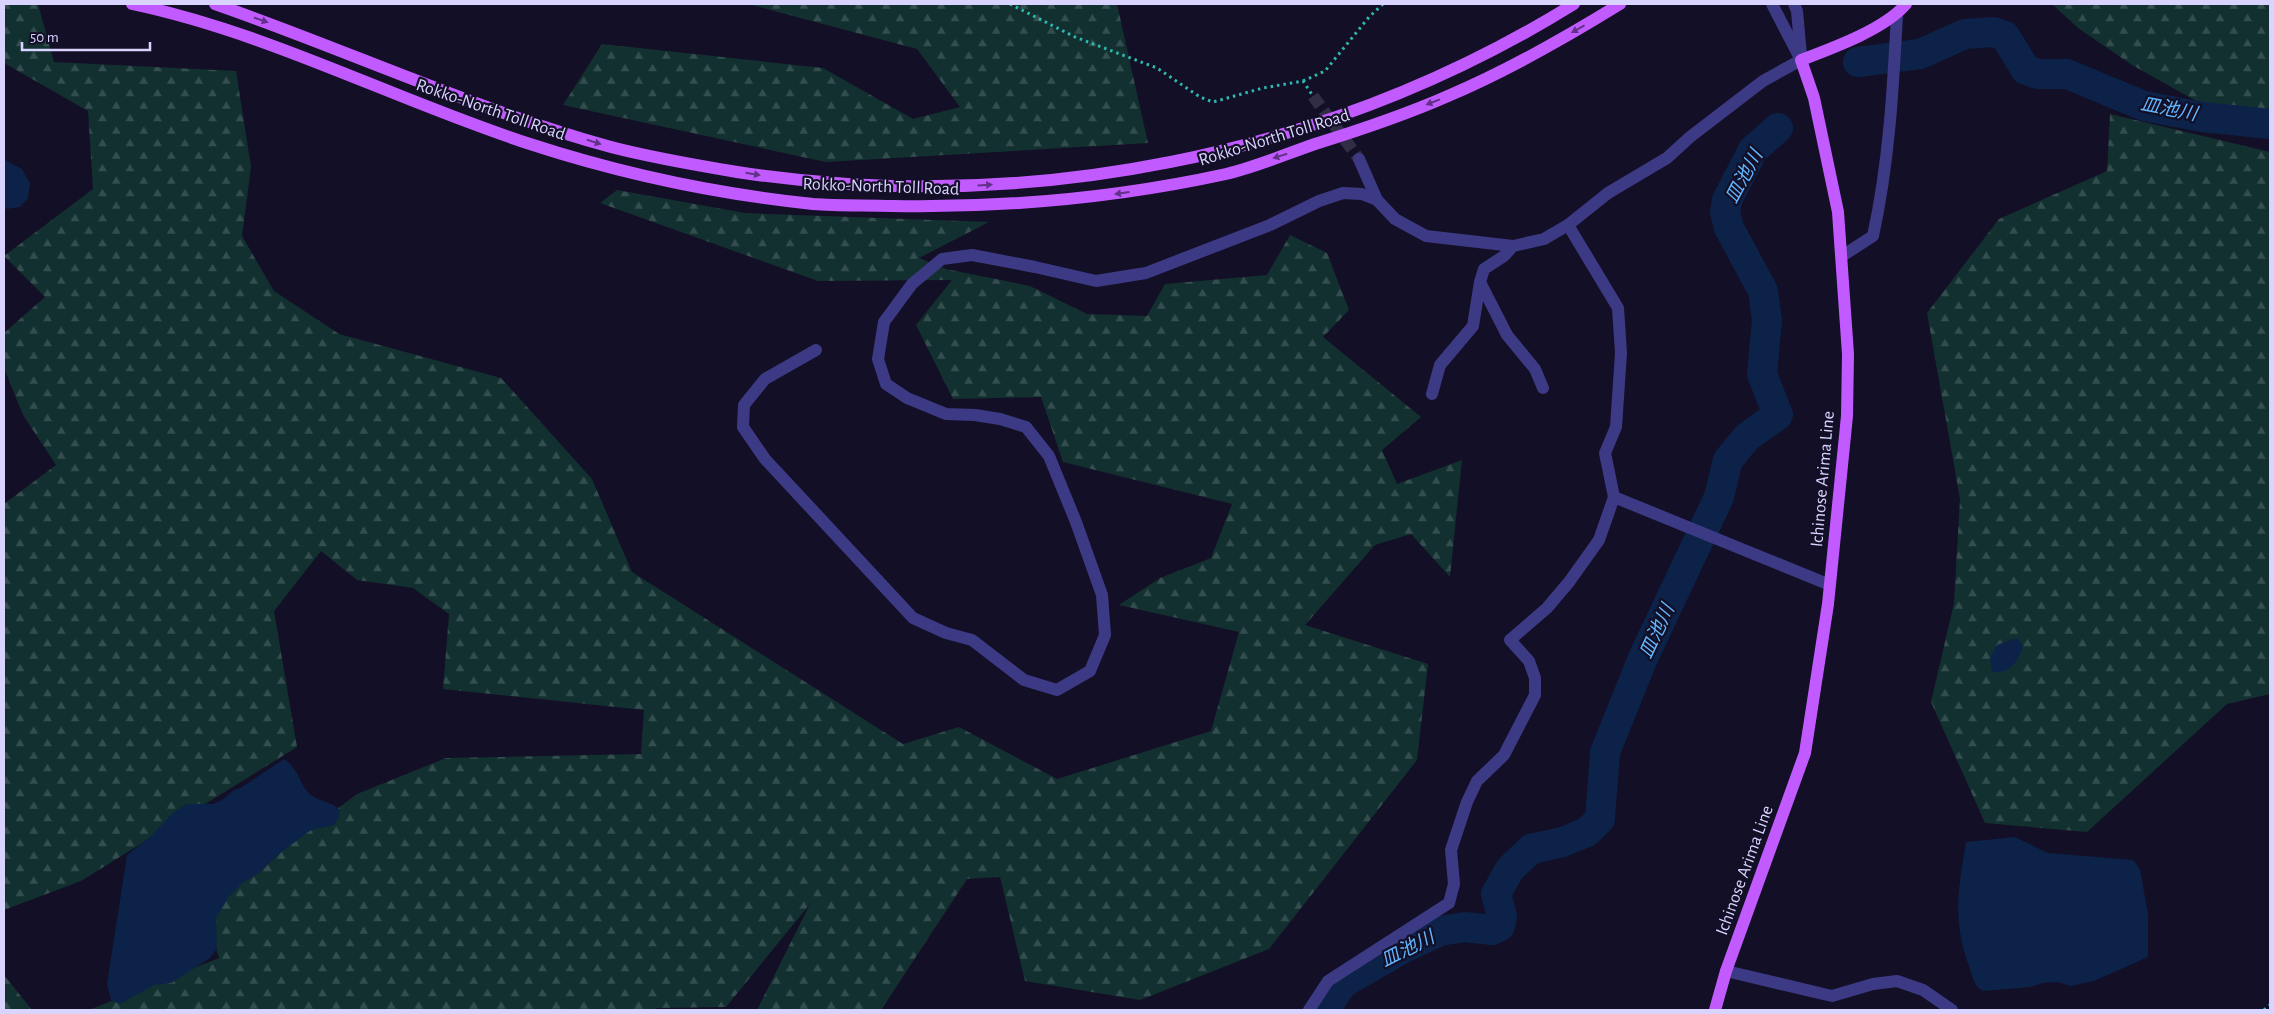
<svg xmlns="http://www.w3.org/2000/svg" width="2274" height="1014" font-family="'Alegreya Sans','Noto Sans JP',sans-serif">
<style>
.forest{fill:url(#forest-firs)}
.water{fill:#0c2248}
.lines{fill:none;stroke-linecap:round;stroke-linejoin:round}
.river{stroke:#0c2248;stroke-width:30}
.minor-tunnel{stroke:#312d47;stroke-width:12;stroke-dasharray:12 6;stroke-linecap:butt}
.path{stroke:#2fb8b0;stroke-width:3;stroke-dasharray:2.5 4;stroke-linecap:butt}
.minor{stroke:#3d3a85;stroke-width:12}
.major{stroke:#c25bff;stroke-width:12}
.oneway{fill:#623188}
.labels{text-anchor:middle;stroke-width:4.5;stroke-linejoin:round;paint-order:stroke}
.street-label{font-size:18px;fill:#d9d4ff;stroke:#130f26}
.water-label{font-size:19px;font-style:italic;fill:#62b6ff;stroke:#130f26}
</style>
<defs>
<pattern id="forest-firs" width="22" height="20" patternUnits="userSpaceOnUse" patternTransform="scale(1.25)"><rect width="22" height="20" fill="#12302f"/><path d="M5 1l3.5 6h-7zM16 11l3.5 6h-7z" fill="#344d4e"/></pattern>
</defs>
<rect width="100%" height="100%" fill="#130f26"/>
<g class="forest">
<polygon points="4,4 38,4 54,62 236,71 251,167 242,236 274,291 339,334 501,378 592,479 632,572 903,744 959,727 1057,779 1211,731 1239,632 1119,605 1160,578 1211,558 1232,504 1063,462 1041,397 953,399 916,325 952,280 818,281 600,203 617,190 745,213 989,222 919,258 946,269 1030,286 1087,314 1147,316 1165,284 1267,275 1290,235 1327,253 1349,310 1323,337 1421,417 1382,450 1397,484 1462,460 1450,577 1411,534 1375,545 1305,625 1428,664 1417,760 1269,949 1140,1000 1025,981 1000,877 967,879 881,1010 757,1010 810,904 726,1007 656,1008 657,1010 89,1010 219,958 204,909 357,794 446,758 641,754 644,710 443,689 449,614 413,588 357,580 321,551 274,611 297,747 81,881 4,910 4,504 56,465 23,415 4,368 4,333 45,297 4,256 93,189 88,111 4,63"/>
<polygon points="748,4 1117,4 1148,143 826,162 563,105 602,44 823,68 913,119 960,107 917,49"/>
<polygon points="2052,4 2270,4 2270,114 2198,102 2132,65 2078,28"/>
<polygon points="2110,114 2270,152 2270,694 2227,704 2087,832 1985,823 1931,702 1954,603 1960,499 1927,313 1999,219 2107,171"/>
<polygon points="4,975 32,1010 4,1010"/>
</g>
<g class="water">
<polygon points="5,160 22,169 30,184 28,198 20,207 7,209 4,206"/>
<path d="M 2017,638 L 2023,646 C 2018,662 2010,674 1992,672 L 1990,658 L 1997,645 Z"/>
<path d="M 284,759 C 300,769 300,787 311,795 C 320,802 331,801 340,810 L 339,818 L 334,825 L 311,830 L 279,854 L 259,873 L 242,883 L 227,899 L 216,918 L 217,949 L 210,958 L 171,983 L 154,985 L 120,1004 L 111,1000 L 107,984 L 127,855 L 150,837 L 174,812 L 187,804 L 213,804 L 222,800 L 234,790 L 242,787 Z"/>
<path d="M 2015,837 L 2048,853 L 2133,860 L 2140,869 L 2148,914 L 2148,957 L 2094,981 L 2071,986 L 2057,982 L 2043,983 L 2030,987 L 1983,991 C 1974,986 1973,978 1970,969 C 1952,921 1958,891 1966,842 Z"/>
</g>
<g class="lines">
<g class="river">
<polyline points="1858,62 1920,54 1965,34 1993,32 2005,36 2026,70 2038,74 2067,74 2144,106 2202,117 2270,124"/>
<polyline points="1324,1010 1343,983 1402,949 1440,931 1465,927 1492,930 1500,926 1502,916 1496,894 1510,869 1531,849 1563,842 1587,832 1600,819 1605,752 1643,658 1719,497 1728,460 1747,437 1778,415 1762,374 1767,320 1763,291 1729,228 1725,212 1727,200 1753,150 1778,128"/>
</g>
<polyline class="minor-tunnel" points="1313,96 1359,159"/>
<g class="path">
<polyline points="1010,4 1075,37 1157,68 1200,97 1213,102 1263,88 1303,81 1313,96"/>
<polyline points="1303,81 1325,71 1369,17 1383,4"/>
<polyline points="2264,1010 2270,1005"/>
</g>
<g class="minor">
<polyline points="1772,4 1801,60"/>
<polyline points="1794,4 1797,11 1801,55"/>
<polyline points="1359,159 1377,200 1395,219 1426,236 1513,246 1544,239 1568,225 1608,193 1667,158 1690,137 1763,81 1801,60"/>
<path d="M 1842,256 L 1873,236 C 1889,163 1893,90 1897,15"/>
<polyline points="1480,282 1507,335 1535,369 1543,388"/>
<polyline points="816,350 765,379 744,405 743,427 765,459 913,618 946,633 972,640 1024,680 1057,690 1090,671 1105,635 1102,595 1076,522 1049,456 1026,427 1000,419 975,415 946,414 907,398 886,384 878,359 884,322 912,284 942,259 972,255 1035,267 1096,281 1146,273 1270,225 1319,201 1343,193 1362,194 1377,200"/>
<polyline points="1432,394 1440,365 1473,326 1480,282 1484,269 1504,256 1513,246"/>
<polyline points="1614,497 1830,585"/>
<polyline points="1726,971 1832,996 1873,984 1897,981 1923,990 1952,1010"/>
<polyline points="1309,1010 1328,981 1449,903 1454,884 1451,850 1467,802 1477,781 1504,755 1535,695 1535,678 1529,661 1510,640 1547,608 1569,582 1599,540 1614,497 1605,453 1616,427 1621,353 1618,308 1568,225"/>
</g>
<g class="major">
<path d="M 132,4 C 270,33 397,101 530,144 C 622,174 717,194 813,204 C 839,206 866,205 892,206 C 1004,208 1116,198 1226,174 C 1256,167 1286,154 1315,144 C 1360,130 1405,115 1448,96 C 1507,71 1565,38 1620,4"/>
<path d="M 215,4 C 347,50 476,110 611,147 C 653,158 695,165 737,172 C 1025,216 1327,157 1574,4"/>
<path d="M 1715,1010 L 1726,971 L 1805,753 L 1828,604 L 1847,416 L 1848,354 L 1838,212 L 1814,98 L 1801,60 C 1833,48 1885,29 1906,4"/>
</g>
</g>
<defs><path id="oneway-solid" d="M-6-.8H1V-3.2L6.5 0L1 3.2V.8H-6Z" transform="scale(1.25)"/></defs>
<g class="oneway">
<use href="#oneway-solid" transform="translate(261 20) rotate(19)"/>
<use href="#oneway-solid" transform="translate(1578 29) rotate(151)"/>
<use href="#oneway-solid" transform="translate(1433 102) rotate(159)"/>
<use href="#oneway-solid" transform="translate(594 142) rotate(17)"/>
<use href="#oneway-solid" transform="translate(1280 156) rotate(162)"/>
<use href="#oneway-solid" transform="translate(753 174) rotate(9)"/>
<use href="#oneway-solid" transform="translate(985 185) rotate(-3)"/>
<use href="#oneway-solid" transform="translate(1122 193) rotate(172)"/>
</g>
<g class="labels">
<g class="street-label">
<text transform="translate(491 109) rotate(19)" y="6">Rokko-North Toll Road</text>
<text transform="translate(1274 137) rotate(-17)" y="6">Rokko-North Toll Road</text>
<text transform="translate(881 186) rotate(2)" y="6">Rokko-North Toll Road</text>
<text transform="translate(1822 479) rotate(-85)" y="6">Ichinose Arima Line</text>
<text transform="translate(1744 870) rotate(-70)" y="6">Ichinose Arima Line</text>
</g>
<g class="water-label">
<text transform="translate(2169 108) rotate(11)" y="7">皿池川</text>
<text transform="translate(1743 176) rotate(-62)" y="7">皿池川</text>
<text transform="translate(1656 631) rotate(-65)" y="7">皿池川</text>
<text transform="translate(1407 948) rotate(-27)" y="7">皿池川</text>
</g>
</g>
<rect width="2274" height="1014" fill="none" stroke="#d9d4ff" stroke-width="10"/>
<path d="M22 42v8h128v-8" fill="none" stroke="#d9d4ff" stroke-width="2.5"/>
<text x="30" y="42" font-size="15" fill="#d9d4ff" stroke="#130f26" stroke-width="4" paint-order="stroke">50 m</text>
</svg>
